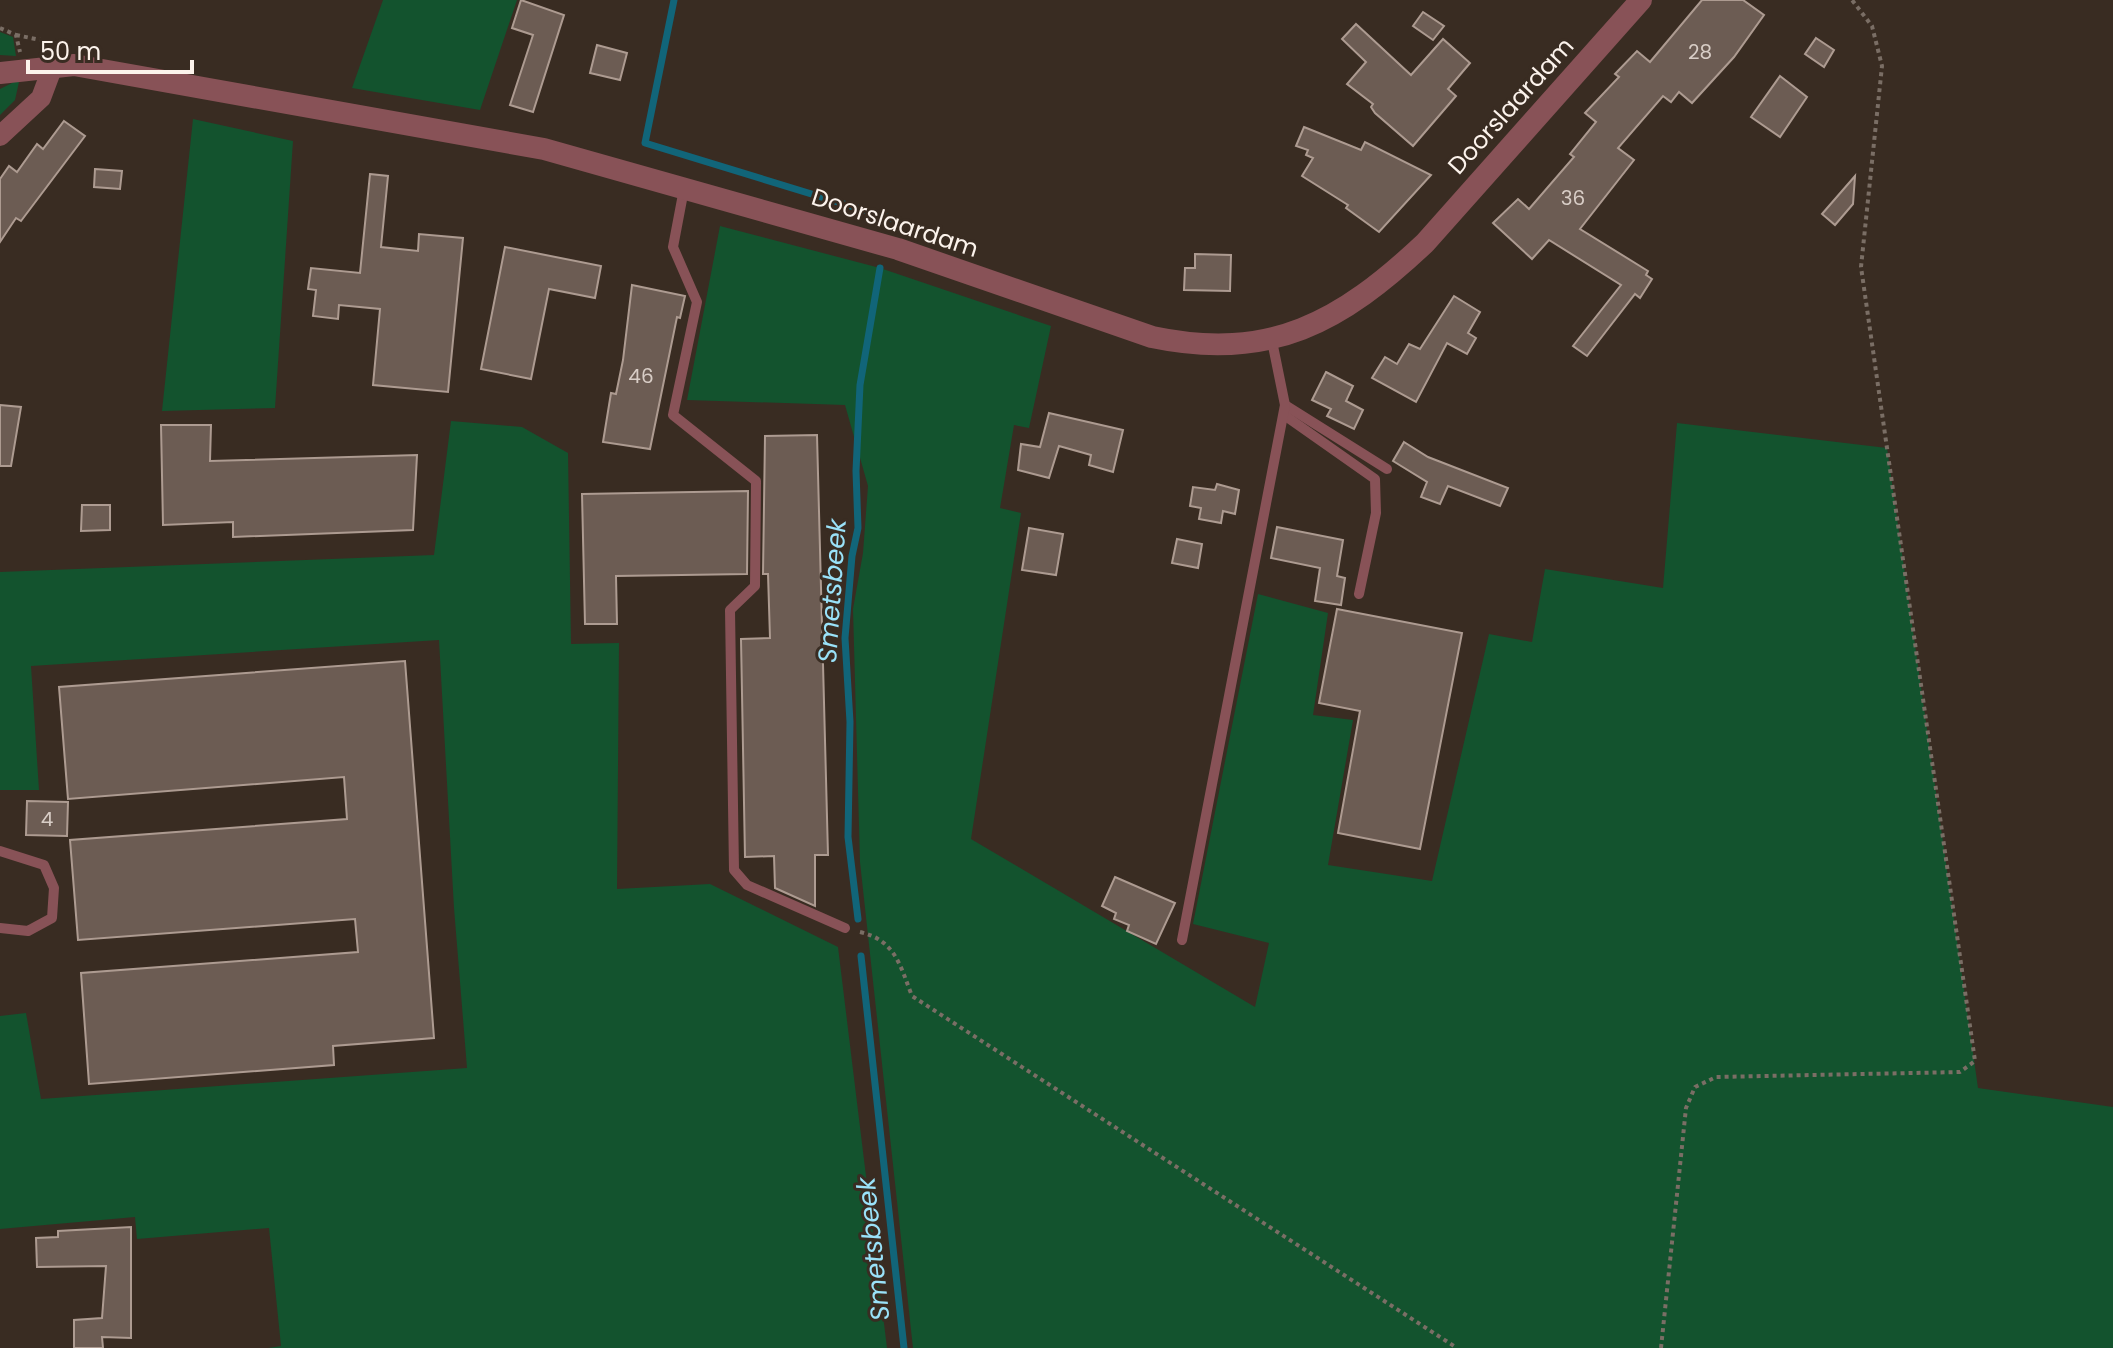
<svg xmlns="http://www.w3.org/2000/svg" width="2113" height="1348" font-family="Poppins,sans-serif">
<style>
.green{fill:#13532e}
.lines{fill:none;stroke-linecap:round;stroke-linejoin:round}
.stream{stroke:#116579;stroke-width:7}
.building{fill:#6c5c53;stroke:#ad9b91;stroke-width:2}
.path{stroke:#7a6e65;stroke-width:4;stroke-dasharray:4 4;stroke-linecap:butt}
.service{stroke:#885257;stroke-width:10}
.minor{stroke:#885257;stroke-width:20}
.tertiary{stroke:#885257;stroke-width:22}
.labels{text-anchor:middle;stroke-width:6;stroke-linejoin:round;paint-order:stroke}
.number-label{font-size:20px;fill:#d8cdc6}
.street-label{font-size:24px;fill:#fcf3ec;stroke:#392c22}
.water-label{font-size:26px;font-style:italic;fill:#9ae2f9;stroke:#392c22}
</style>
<rect width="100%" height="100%" fill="#392c22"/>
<g class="green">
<polygon points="383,0 517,0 480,110 352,88"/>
<polygon points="0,32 13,37 16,56 0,55"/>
<polygon points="14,82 19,82 15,100 0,115 0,89"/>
<polygon points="193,119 293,141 275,408 162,411"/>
<polygon points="720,226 880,268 1051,326 1029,428 1014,425 1000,508 1021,513 971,839 1255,1007 1269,943 1193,924 1258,594 1328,613 1313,715 1353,720 1328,865 1432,881 1489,634 1532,642 1545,569 1663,588 1677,423 1887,448 1978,1088 2113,1107 2113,1348 913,1348 860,862 853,609 863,553 868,486 845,405 687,400"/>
<polygon points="451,421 522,427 568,453 571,644 619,643 617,889 710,884 838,947 887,1348 268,1348 281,1346 269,1228 137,1239 135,1217 0,1229 0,1016 26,1013 41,1099 467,1068 454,908 439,640 31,666 39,790 0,790 0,572 434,555"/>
</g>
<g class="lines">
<g class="stream">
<polyline points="674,0 645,143 890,218"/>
<polyline points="858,919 848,837 850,722 845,638 852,556 858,528 856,471 860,385 880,268"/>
<polyline points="861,956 904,1348"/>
</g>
</g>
<g class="building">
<polygon points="521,0 564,15 533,112 510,105 533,35 512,28"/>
<polygon points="1702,0 1743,0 1764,15 1734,57 1692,103 1679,92 1671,102 1663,96 1618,148 1634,160 1580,229 1648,271 1646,275 1652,279 1640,298 1635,294 1587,356 1573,346 1621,285 1549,240 1532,259 1493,223 1518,199 1529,209 1574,157 1570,154 1596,122 1585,113 1619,77 1615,74 1637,51 1650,62"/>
<polygon points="1423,12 1444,26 1433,40 1413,26"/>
<polygon points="1356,24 1411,75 1443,39 1470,63 1448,89 1456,96 1413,146 1375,113 1371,107 1373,104 1347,84 1366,62 1342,39"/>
<polygon points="1816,38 1834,50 1824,67 1805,54"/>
<polygon points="597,45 627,53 620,80 590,73"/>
<polygon points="1780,76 1807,97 1780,137 1751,117"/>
<polygon points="64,121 85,136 21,221 16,218 0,242 0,179 9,166 17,172 37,144 43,149"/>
<polygon points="1304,127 1361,150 1365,142 1431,175 1379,232 1346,208 1348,205 1302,176 1313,158 1306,155 1308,150 1296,146"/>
<polygon points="95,169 122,171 120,189 94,187"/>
<polygon points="370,174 388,176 381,247 418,251 419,234 463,238 448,392 373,385 380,309 339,305 338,319 313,316 316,290 308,289 311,268 360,273"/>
<polygon points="1855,176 1853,204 1835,225 1822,214"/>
<polygon points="505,247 601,266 595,298 549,289 531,379 481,369"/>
<polygon points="1195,254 1231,255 1230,291 1184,290 1185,268 1195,268"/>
<polygon points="632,285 685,296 680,318 677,317 650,449 603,442 611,393 616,394 623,360"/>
<polygon points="1454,296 1480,312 1468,333 1476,338 1467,354 1447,343 1416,402 1372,378 1385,357 1397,364 1409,344 1420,349"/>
<polygon points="1326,372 1353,386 1346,401 1363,410 1354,429 1327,416 1331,409 1312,400"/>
<polygon points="0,405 21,407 11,466 0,466"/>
<polygon points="1049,413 1123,430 1113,472 1089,465 1091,455 1059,446 1049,478 1018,470 1021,444 1040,447"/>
<polygon points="161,425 211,425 210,461 417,455 413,530 233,537 233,522 163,525"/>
<polygon points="817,435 828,855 815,855 815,906 775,888 774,856 745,857 741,639 770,638 768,574 763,574 765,436"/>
<polygon points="1404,442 1428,457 1508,488 1500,506 1448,486 1440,504 1421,497 1427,482 1393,461"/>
<polygon points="1217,484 1239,490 1235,514 1223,511 1221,523 1199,519 1201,508 1190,506 1193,487 1215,490"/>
<polygon points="748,491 747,574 616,576 617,624 585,624 582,494"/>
<polygon points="82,505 110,505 110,530 81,531"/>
<polygon points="1277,527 1343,540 1337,576 1345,578 1341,605 1315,601 1320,568 1271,558"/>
<polygon points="1029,528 1063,534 1056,575 1022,570"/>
<polygon points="1177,539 1202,544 1198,568 1172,563"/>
<polygon points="1337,609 1462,633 1420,849 1338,833 1360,711 1319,703"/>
<polygon points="405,661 434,1038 333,1046 334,1065 89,1084 81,973 358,952 355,919 78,940 70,840 347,819 344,777 68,799 59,687"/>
<polygon points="27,801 68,802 67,836 26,835"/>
<polygon points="1115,877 1175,903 1156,944 1127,931 1129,925 1114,919 1116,913 1102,906"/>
<polygon points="131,1227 131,1338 102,1337 103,1348 74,1348 74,1320 102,1318 106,1266 37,1267 36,1238 58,1237 58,1231"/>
</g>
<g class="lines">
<g class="path">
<polyline points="0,28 16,35 20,52"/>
<polyline points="16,35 60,44"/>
<path d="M 860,932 C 895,940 900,965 912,996 L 1457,1348"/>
<polyline points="1661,1348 1686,1108 1695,1087 1716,1077 1960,1072 1975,1061 1861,267 1882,66 1872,26 1852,0"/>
</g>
<g class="service">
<polyline points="684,189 673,247 697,302 673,415 756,481 755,586 730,610 734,870 747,885 845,928"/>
<polyline points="1285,405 1387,469"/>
<polyline points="1284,415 1375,479 1376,513 1359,594"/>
<polyline points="0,851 44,865 54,888 52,918 28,931 0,928"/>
<polyline points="1182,940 1285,405 1272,341"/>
</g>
<polyline class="minor" points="0,136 41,98 53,66"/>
<path class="tertiary" d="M 0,73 L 74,65 L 544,149 L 898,249 L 1152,337 C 1271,362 1341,322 1425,243 L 1641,0"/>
</g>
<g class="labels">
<g class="number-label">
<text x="1700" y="59">28</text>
<text x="1573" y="205">36</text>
<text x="641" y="383">46</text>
<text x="47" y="826">4</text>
</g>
<g class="street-label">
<text transform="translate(1511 106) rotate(-48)" y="8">Doorslaardam</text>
<text transform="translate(895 223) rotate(18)" y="8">Doorslaardam</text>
</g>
<g class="water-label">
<text transform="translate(832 591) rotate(-86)" y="9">Smetsbeek</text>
<text transform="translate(873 1249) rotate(-96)" y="9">Smetsbeek</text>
</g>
</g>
<path d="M28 60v12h164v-12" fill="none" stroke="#fcf3ec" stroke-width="4"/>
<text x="40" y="60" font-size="24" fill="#fcf3ec" stroke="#392c22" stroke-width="6" paint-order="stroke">50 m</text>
</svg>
